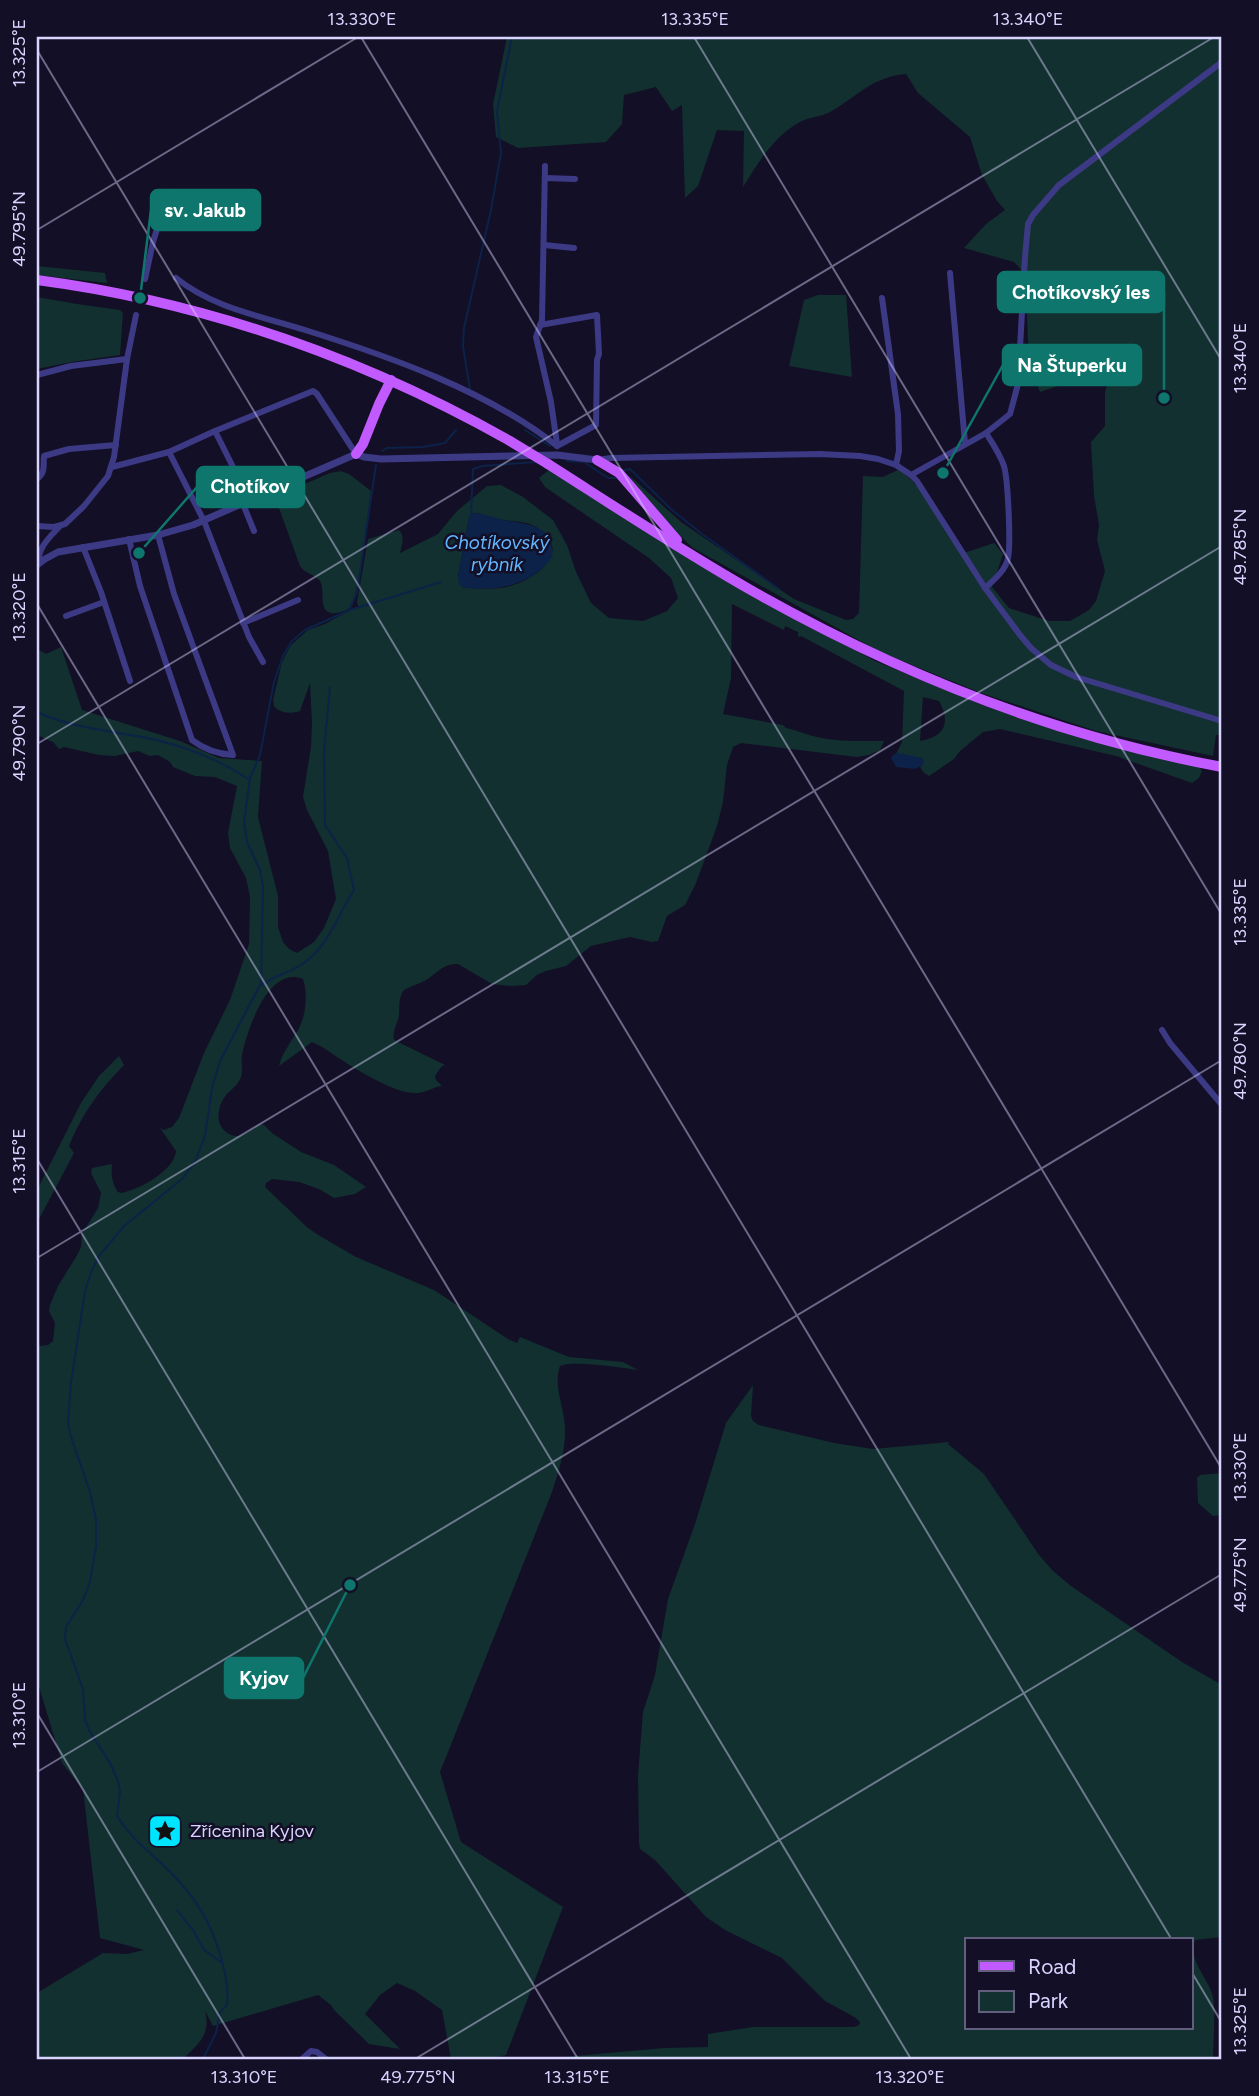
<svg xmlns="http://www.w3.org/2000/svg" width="1259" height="2096" font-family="Figtree,sans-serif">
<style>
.green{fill:#12302f;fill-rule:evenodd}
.water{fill:#0c2248}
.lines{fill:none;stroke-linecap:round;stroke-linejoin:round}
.stream{stroke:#0c2248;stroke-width:2}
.minor{stroke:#3d3a85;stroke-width:6}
.tertiary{stroke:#3d3a85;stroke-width:7}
.primary{stroke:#c25bff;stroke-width:10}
.primary-bridge{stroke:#c25bff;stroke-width:10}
.ticks{fill:none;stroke:#d9d4ff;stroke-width:2;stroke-opacity:0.45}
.labels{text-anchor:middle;stroke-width:5;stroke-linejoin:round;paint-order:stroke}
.poi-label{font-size:18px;fill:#d9d4ff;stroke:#130f26;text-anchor:start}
.water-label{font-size:19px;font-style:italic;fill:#62b6ff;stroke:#130f26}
.leader{fill:none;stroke:#0f766e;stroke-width:2.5}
.callout-dot{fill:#0f766e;stroke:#130f26;stroke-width:2.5}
.callout{fill:#0f766e;stroke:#0f766e;stroke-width:2.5}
.callout-label{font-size:19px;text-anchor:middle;font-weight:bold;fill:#fff}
.neatline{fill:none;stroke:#d9d4ff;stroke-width:2.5}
.ticks-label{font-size:18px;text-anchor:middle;fill:#d9d4ff}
</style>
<rect width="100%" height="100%" fill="#130f26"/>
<g class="green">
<path d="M 507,37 L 1222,37 L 1222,735 L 1216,735 L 1213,756 L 1096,731 L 981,693 L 880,652 L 693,548 L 675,531 L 631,481 L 630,476 L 681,522 L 785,593 L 794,599 L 846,620 L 853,619 L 859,613 L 863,476 L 883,477 L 898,470 C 925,485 945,528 961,554 L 994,543 L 1003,554 L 992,587 L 1009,608 L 1049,621 L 1070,621 L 1089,610 L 1096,601 L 1105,571 L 1097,540 L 1099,525 L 1094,496 L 1091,442 L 1105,426 L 1105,392 L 1108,382 L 1106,376 L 1099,372 L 1040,392 L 1034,378 L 1032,355 L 1028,341 L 1026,285 L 1023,272 L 1014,262 L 964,248 L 986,224 L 1005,210 L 997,201 L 982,175 L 970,137 L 918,93 L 906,74 C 872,77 858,96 830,112 C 821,117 809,117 800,122 C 774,136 758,163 743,187 L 744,131 L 717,130 L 698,186 L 685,198 L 682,105 L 672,111 L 656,87 L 624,95 L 622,124 L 606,142 L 518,148 L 496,137 L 493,104 Z"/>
<polygon points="37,266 105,273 107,283 37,275"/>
<polygon points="818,295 846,295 852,377 789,366 804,300"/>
<polygon points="37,297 77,304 120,310 123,313 120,355 72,362 37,369"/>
<path d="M 550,469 L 714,573 L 875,661 L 977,703 L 1093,741 L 1197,764 L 1202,771 L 1199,778 L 1192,783 L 1116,756 L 1000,729 L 983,732 L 960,751 L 954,759 L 929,776 L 923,772 L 920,767 L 923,765 L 922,758 L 896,754 L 902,742 L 904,691 L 801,636 L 798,637 L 798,632 L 785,626 L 784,630 L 732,604 L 731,678 L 723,714 L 783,725 L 786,728 C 797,730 806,735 817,737 C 839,742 862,741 884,741 L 880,750 L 869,755 L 857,757 L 749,744 L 741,743 L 733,747 L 727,765 L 723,802 L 717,826 L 696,883 L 685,905 L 667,916 L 658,941 L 652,942 L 630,937 L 591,946 L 566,966 L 546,971 L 537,975 L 526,985 L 511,986 L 492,984 L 458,964 C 444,963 437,973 426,980 C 419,984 411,986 404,990 C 398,998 400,1005 399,1015 C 398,1024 392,1030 394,1040 L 445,1065 L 441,1067 L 435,1076 L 436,1080 L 442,1086 C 432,1087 425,1094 415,1093 C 394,1093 359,1071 340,1059 C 331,1053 322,1046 312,1042 L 279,1066 C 282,1053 291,1042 298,1030 C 306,1016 308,994 303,979 C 268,965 247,1031 242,1055 C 241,1063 243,1070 241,1077 C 238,1085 233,1088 227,1094 C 218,1104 214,1123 226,1132 C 238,1142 250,1131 260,1124 L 264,1125 L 272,1133 L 301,1152 L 334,1165 L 366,1187 L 355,1194 L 334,1198 L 319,1189 L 299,1182 L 272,1179 L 266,1183 L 265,1187 L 308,1228 L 320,1236 L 356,1257 L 434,1290 L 508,1339 L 517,1343 L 520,1337 L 569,1357 L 623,1362 L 638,1370 C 621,1368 574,1360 560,1366 C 553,1385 564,1407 565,1427 C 566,1450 559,1470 552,1492 L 440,1772 L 461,1842 L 563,1907 L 506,2055 L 487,2059 L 451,2059 L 442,2010 L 415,1991 L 397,1983 L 380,1995 L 365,2014 L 400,2049 L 369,2044 L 334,2010 L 331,2005 L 318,1995 L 213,2026 L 205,2011 C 211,2035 199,2043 183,2059 L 37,2059 L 37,1993 L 103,1953 L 127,1954 L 144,1950 L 100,1938 L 83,1789 L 62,1763 L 37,1680 L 37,1343 L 41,1346 L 48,1345 L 53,1341 L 55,1323 L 49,1311 L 50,1305 L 58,1286 L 76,1257 L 81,1247 L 82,1234 L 98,1208 L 101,1193 L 91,1173 L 92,1168 L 112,1164 C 111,1174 112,1184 118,1192 L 122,1193 C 140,1189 174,1171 176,1151 L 160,1128 L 164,1130 L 172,1127 L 179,1118 L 204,1053 L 230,1000 L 249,944 L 250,897 L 246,878 L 230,848 L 228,833 L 237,786 L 215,777 L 195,776 L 173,767 L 170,762 L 158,755 L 150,756 L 138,751 L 115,756 L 99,755 L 64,747 L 59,749 L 53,742 L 37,735 L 37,649 L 46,654 L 61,647 L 82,710 L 180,741 L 219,758 L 262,761 L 258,817 L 278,896 L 278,927 L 283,942 L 289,949 L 297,953 L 314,942 L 324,928 L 336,899 L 328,851 L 307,810 L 303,797 L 311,747 L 312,724 L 310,683 L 300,711 C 291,714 281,714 274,706 L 273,700 L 282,662 L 291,645 L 308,630 L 325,624 L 356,607 L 359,608 L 357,602 L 368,539 L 399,530 C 406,537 401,546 400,553 L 438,534 L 457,511 L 487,486 L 501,485 L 523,497 L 553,520 L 567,545 L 576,572 L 591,603 L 609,618 L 643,621 L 667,611 L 678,598 L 671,578 L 649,558 L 545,487 L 539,478 ZM 477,513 C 486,515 495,519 504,520 C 515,522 526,521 536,527 C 578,552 530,584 501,588 C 489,589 474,589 462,587 L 458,576 L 469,518 ZM 923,697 L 939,701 C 951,723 945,737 920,741 Z"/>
<path d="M 341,471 L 349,474 L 371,491 L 360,574 L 352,606 C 347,610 343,612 337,613 C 317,615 325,595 321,583 C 318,575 305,574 300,566 L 275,497 L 330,473 Z"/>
<path d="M 119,1056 L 124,1065 C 99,1091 83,1112 69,1146 L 74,1153 L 37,1223 L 37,1190 L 81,1103 L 99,1076 Z"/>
<path d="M 753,1385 L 751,1416 L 753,1421 L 759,1425 L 834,1443 L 873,1449 L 949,1442 L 948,1444 L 984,1474 L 1039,1555 L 1053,1571 L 1071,1586 L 1182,1662 L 1222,1685 L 1222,1937 L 1195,1940 C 1187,1959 1209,1979 1213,1997 C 1216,2010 1213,2044 1213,2059 L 522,2059 L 553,2058 L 664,2048 L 708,2047 L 708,2034 L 753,2027 L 854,2027 L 859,2025 L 860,2022 L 856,2018 L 825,2001 L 782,1958 L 725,1930 L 706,1917 L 655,1860 L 640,1849 L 639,1843 L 638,1775 L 643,1712 L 655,1675 L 668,1599 L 695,1524 L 726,1423 ZM 967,1940 L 1191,1940 L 1191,2028 L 967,2028 Z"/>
<polygon points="1222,1473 1222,1515 1213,1516 1198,1503 1197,1478 1200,1475"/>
</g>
<g class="water">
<path d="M 473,513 C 482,513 491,517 500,519 C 523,525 556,522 552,557 C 533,585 494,593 462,587 L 459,584 L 458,576 L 469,518 Z"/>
<polygon points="898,753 922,758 924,761 923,765 915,769 896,767 891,758 893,755"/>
</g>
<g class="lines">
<g class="stream">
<polyline points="470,390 463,346 464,328 491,210 501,153 497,111 512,37"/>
<polyline points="525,430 550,446"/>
<polyline points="382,451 387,448 423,447 445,443 456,430"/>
<polyline points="567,461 584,462 608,478 616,478"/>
<polyline points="624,470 630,469 671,509 702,534 779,589"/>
<polyline points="471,515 473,469 483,466 536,462"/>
<polyline points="350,608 357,592 376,465"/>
<path d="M 37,712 C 72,728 110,731 147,738 C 181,745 219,759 248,779"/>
<path d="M 262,985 C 273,976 288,973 301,965 C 328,948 337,916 354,890 L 347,858 L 325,825 L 324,752 L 330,687"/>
<polyline points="177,1910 193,1930 204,1950 221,1962"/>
<path d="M 203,2059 L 216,2033 L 220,2012 L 227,2005 C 229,1988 225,1973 221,1957 C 211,1924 199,1903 176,1878 C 156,1856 134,1843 117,1816 L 120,1792 L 118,1781 L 110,1763 L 90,1732 L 85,1720 L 83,1689 L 65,1639 L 66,1627 L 83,1600 L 90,1582 L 96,1546 L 96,1520 L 90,1492 L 70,1434 L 68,1421 L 71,1383 L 85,1291 L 92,1270 L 99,1256 L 124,1226 L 182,1179 L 195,1162 L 205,1136 L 212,1088 L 220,1061 L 261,983 L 263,886 L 260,870 L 247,842 L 244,822 L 250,778 L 260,755 L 274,682 L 283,656 L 292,641 L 305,630 L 350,610 L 441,582"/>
</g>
<g class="minor">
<polyline points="545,166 542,320 536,337 551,402 557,444"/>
<polyline points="545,178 575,179"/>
<polyline points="544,245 574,248"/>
<polyline points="950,273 965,443"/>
<path d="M 176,278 C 213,308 261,316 305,330 C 388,356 488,391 557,446"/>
<polyline points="145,279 153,242 161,216 175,192"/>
<polyline points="882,298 898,414 899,451 896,465"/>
<polyline points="540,325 597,315 599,354 597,360 596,425 557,446"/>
<polyline points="37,375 71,366 127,359"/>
<polyline points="215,431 313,391 317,394 356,454"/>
<polyline points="169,452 204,521 249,637 263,662"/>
<polyline points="597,460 611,458 820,454 860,456 878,459 896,465 911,475 917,481 985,588 1020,635 1031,648 1051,665 1076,677 1222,721"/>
<polyline points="112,467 169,452 215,431 250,501"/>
<polyline points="911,475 986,433 1010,414 1018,384 1025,257 1028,224 1033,215 1059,185 1222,62"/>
<path d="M 37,479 C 46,472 43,466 44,456 L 69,449 L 116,445"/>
<polyline points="243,504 254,531"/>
<polyline points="37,526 54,527 65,524 84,506 108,476 114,457 127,359 136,315"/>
<path d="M 129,539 L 140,586 L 192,740 C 205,750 217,754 233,755 L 174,594 L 158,535"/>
<polyline points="83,547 101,592 130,681"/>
<path d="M 39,563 C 37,548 50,537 60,526"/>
<path d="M 985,588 C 994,580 1006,570 1008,558 C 1011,544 1008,480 1004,466 C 1000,454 993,444 986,433"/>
<polyline points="66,616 104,602"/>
<polyline points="243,623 298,600"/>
<polyline points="1162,1030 1170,1043 1222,1105"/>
<polyline points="302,2059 311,2051 317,2052 326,2059"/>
</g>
<polyline class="tertiary" points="37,565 45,559 58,552 158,535 193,525 356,454 364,457 381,459 557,455 597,460"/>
<g class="primary">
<path d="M 37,280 C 204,302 363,358 510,441"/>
<polyline points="356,454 363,444 379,404 391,380"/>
<polyline points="597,460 619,473 677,540"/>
<path d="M 548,464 C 617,508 685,553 756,593 C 900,674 1059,737 1222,767"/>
</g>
<polyline class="primary-bridge" points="510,441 548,464"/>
</g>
<path class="ticks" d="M 361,37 L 1222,1469M 694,37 L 1222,915M 1027,37 L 1222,361M 37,50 L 1172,1940M 37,230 L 358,37M 37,604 L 911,2059M 37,744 L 1214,37M 37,1159 L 578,2059M 37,1258 L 1222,546M 37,1713 L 245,2059M 37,1772 L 1222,1060M 1191,1971 L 1222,2023M 415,2059 L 1222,1574"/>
<defs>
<g id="sight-square" transform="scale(1.75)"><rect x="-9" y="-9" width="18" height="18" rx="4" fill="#00e5ff" stroke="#130f26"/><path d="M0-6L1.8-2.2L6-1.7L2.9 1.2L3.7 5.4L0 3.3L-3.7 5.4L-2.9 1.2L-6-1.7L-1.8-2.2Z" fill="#111"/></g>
</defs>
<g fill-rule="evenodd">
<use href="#sight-square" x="165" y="1831"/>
</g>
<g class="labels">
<g class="poi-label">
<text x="190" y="1837">Zřícenina Kyjov</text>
</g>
<g class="water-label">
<text x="497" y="549">Chotíkovský<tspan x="497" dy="22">rybník</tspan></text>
</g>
</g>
<path class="leader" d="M140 298L151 210M1164 398L1164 292M943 473L1003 365M139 553L197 487M350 1585L303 1678"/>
<g class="callout-dot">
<circle cx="140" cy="298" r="7"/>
<circle cx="1164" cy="398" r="7"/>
<circle cx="943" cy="473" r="7"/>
<circle cx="139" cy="553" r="7"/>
<circle cx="350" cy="1585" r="7"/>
</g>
<g class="callout">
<rect x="151" y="190" width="109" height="40" rx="7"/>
<rect x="998" y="272" width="166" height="40" rx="7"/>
<rect x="1003" y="345" width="138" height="40" rx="7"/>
<rect x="197" y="467" width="107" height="40" rx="7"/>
<rect x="225" y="1658" width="78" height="40" rx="7"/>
</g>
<g class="callout-label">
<text x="205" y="217">sv. Jakub</text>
<text x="1081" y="299">Chotíkovský les</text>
<text x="1072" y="372">Na Štuperku</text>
<text x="250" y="493">Chotíkov</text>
<text x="264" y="1685">Kyjov</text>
</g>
<rect width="1259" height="2096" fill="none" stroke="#130f26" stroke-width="77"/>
<rect x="965" y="1938" width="228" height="91" fill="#130f26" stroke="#625e7d" stroke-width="2"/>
<rect x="979" y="1961" width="35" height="10" fill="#c25bff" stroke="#625e7d" stroke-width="2"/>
<text x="1028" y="1974" font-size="21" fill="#d9d4ff">Road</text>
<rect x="979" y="1991" width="35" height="21" fill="#12302f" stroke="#625e7d" stroke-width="2"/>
<text x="1028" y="2008" font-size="21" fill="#d9d4ff">Park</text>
<rect x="38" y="38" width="1182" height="2020" class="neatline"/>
<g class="ticks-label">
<text x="362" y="25">13.330°E</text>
<text x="695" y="25">13.335°E</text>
<text x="1028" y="25">13.340°E</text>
<text transform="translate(19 53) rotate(-90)" y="6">13.325°E</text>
<text transform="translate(19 229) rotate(-90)" y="6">49.795°N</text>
<text transform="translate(1240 358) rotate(-90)" y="6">13.340°E</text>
<text transform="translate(1240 547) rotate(-90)" y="6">49.785°N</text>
<text transform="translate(19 607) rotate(-90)" y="6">13.320°E</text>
<text transform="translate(19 743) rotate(-90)" y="6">49.790°N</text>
<text transform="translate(1240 912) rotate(-90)" y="6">13.335°E</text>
<text transform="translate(1240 1061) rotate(-90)" y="6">49.780°N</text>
<text transform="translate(19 1161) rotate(-90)" y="6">13.315°E</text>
<text transform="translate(1240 1467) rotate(-90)" y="6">13.330°E</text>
<text transform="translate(1240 1575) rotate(-90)" y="6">49.775°N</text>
<text transform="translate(19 1715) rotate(-90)" y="6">13.310°E</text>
<text transform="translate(1240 2021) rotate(-90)" y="6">13.325°E</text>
<text x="244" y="2083">13.310°E</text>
<text x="418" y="2083">49.775°N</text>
<text x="577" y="2083">13.315°E</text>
<text x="910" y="2083">13.320°E</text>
</g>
</svg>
